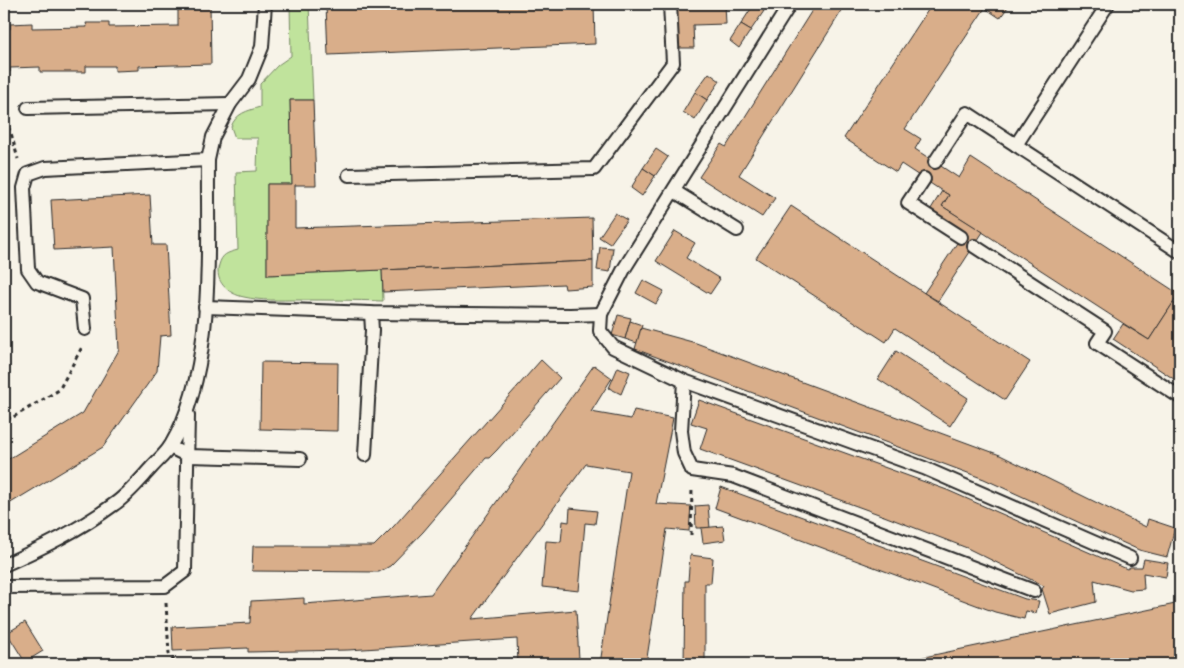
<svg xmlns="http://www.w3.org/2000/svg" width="1184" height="668" font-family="'Balsamiq Sans',sans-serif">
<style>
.green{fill:#c0e39c;stroke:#768764}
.building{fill:#d9ae8a;stroke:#2b2b2b}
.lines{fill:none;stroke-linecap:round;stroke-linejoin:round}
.service-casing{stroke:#2b2b2b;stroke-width:16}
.path{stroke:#2b2b2b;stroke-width:3;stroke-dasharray:4 4;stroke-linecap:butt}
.service{stroke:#f7f3e8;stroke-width:12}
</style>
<rect width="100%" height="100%" fill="#f7f3e8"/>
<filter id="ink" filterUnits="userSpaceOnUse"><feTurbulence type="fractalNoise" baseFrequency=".02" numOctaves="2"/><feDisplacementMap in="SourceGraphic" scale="10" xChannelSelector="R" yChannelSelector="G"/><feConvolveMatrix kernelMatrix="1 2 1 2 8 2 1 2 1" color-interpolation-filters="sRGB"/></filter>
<g filter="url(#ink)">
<path class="green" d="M 290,4 L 309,4 L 313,100 L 290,100 L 292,184 L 267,184 L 267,275 L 382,270 L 383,301 C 354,300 326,300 298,300 C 280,300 261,301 244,297 C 228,294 214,281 219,265 C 222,254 227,253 238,250 L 236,172 L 257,171 L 258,138 L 235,138 L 231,127 C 236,113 247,111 260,107 L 260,84 L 278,65 L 291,56 Z"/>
<g class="building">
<polygon points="171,4 210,4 211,64 139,66 139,70 115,71 115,66 86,66 86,72 40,72 40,67 10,68 10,72 4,73 4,29 10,29 10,24 32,23 32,28 87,27 86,23 109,23 109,27 178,26 178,4"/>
<polygon points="354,4 594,4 595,44 328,55 326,5"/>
<polygon points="677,4 725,4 726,24 693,25 694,48 678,48"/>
<polygon points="754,4 764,11 751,30 741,24"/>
<polygon points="816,4 846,4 739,175 775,198 762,217 699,177 721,144 726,147"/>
<polygon points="932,4 1010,4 1000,18 985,8 905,129 921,139 915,149 959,178 971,158 1179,294 1149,340 942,206 949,195 942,191 901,164 896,172 844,138"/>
<polygon points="741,24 751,30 739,48 730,41"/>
<polygon points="709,73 720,81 707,100 695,92"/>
<polygon points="695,92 707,100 695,120 683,112"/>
<polygon points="290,100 313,100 316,185 295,185 295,228 592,218 593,261 267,275 267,184 292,184"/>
<polygon points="656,149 668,157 655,176 643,168"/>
<polygon points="643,168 655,176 642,196 631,188"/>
<polygon points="942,191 949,195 942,206 983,232 938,301 924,293 961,237 929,212"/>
<polygon points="150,195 153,245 166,245 171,335 160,336 157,371 103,447 4,507 4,455 7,460 83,413 119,350 114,247 54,250 51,200"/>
<polygon points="791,206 1030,362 1005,400 895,328 886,342 756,258"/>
<polygon points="615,213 627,220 610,244 599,237"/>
<polygon points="675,231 695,243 686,258 720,279 710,294 656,261"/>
<polygon points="600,247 613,248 610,272 597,270"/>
<polygon points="593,261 593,287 565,289 564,284 383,292 382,270"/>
<polygon points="643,280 664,291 656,304 636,293"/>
<polygon points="1173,303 1180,307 1180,383 1113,339 1123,324 1149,340"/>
<polygon points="618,315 631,318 625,339 612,335"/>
<polygon points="630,321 642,325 637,343 625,339"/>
<polygon points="641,328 696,343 1000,455 1146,527 1148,519 1175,528 1167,557 1139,550 984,479 635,349"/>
<polygon points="896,351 968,398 950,426 878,379"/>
<polygon points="541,360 560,378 497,450 489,458 486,458 423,532 390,566 379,572 252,571 253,546 374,546 394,526"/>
<polygon points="261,362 338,363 337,431 260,429"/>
<polygon points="594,365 612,378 591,412 631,419 634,410 673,418 656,504 691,506 689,531 667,529 646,664 600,664 629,471 586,464 472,619 576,610 579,659 518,664 517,639 348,650 248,652 248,648 173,651 172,627 250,623 251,601 304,598 304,604 431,594"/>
<polygon points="618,367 630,372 621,394 609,388"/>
<polygon points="699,400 947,490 1127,569 1130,567 1142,567 1144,559 1168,563 1166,577 1143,573 1144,589 1131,590 1094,580 1096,602 1050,614 1042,589 1044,586 967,548 884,516 700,449 707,428 691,423"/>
<polygon points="1180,459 1180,529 1175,528"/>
<polygon points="721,487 1025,599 1039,601 1036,613 1026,611 1024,619 995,612 715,508"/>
<polygon points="708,505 710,528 696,528 695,506"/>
<polygon points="570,508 597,511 595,524 585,523 579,591 542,587 546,541 561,542 563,521 569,522"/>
<polygon points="723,526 725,540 703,543 701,528"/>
<polygon points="690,555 713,558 711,583 705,583 705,664 684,664 685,581 688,581"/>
<polygon points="1180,603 1180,658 1150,664 891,664"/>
<polygon points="25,622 43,651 25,662 7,633"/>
</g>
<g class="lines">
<g class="service-casing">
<g id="service">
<polyline points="790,4 624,269 601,314 600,331 613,347 684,381 924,468 1130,558"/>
<polyline points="28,108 230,104"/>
<polyline points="1016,145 1108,4"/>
<polyline points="935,162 967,113 1180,252"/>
<polyline points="349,175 594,169 673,63 670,4"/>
<polyline points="924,179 908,203 961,237"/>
<polyline points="674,191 737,230"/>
<polyline points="974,246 1105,331 1097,343 1180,397"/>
<polyline points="205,307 371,313 570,315 601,314"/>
<polyline points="85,329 82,299 37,282 28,269 24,188 28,174 45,168 208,160"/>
<polyline points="684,381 681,431 684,453 692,470 733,476 1034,591"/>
<polyline points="170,447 188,456 300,459"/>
<polyline points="365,455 372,330 371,313"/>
<path d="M 4,565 C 42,548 79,530 113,505 C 128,495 139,481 151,468 C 157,461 166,454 171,445 C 216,369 207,247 208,160 L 213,137 L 230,104 L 249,79 L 262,47 L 265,4"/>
<polyline points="4,587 165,586 185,571 188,415"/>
</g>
</g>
<g class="path">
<polyline points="4,120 11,133 18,159"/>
<polyline points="4,409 10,419 59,390 82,347"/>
<polyline points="691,535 692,488"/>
<polyline points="166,603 169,654 176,664"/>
</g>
<use href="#service" class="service"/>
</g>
</g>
<rect width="1184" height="668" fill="none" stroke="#f7f3e8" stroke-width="20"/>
<rect x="10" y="10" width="1164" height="648" fill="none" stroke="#2b2b2b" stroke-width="2" filter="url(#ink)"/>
</svg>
